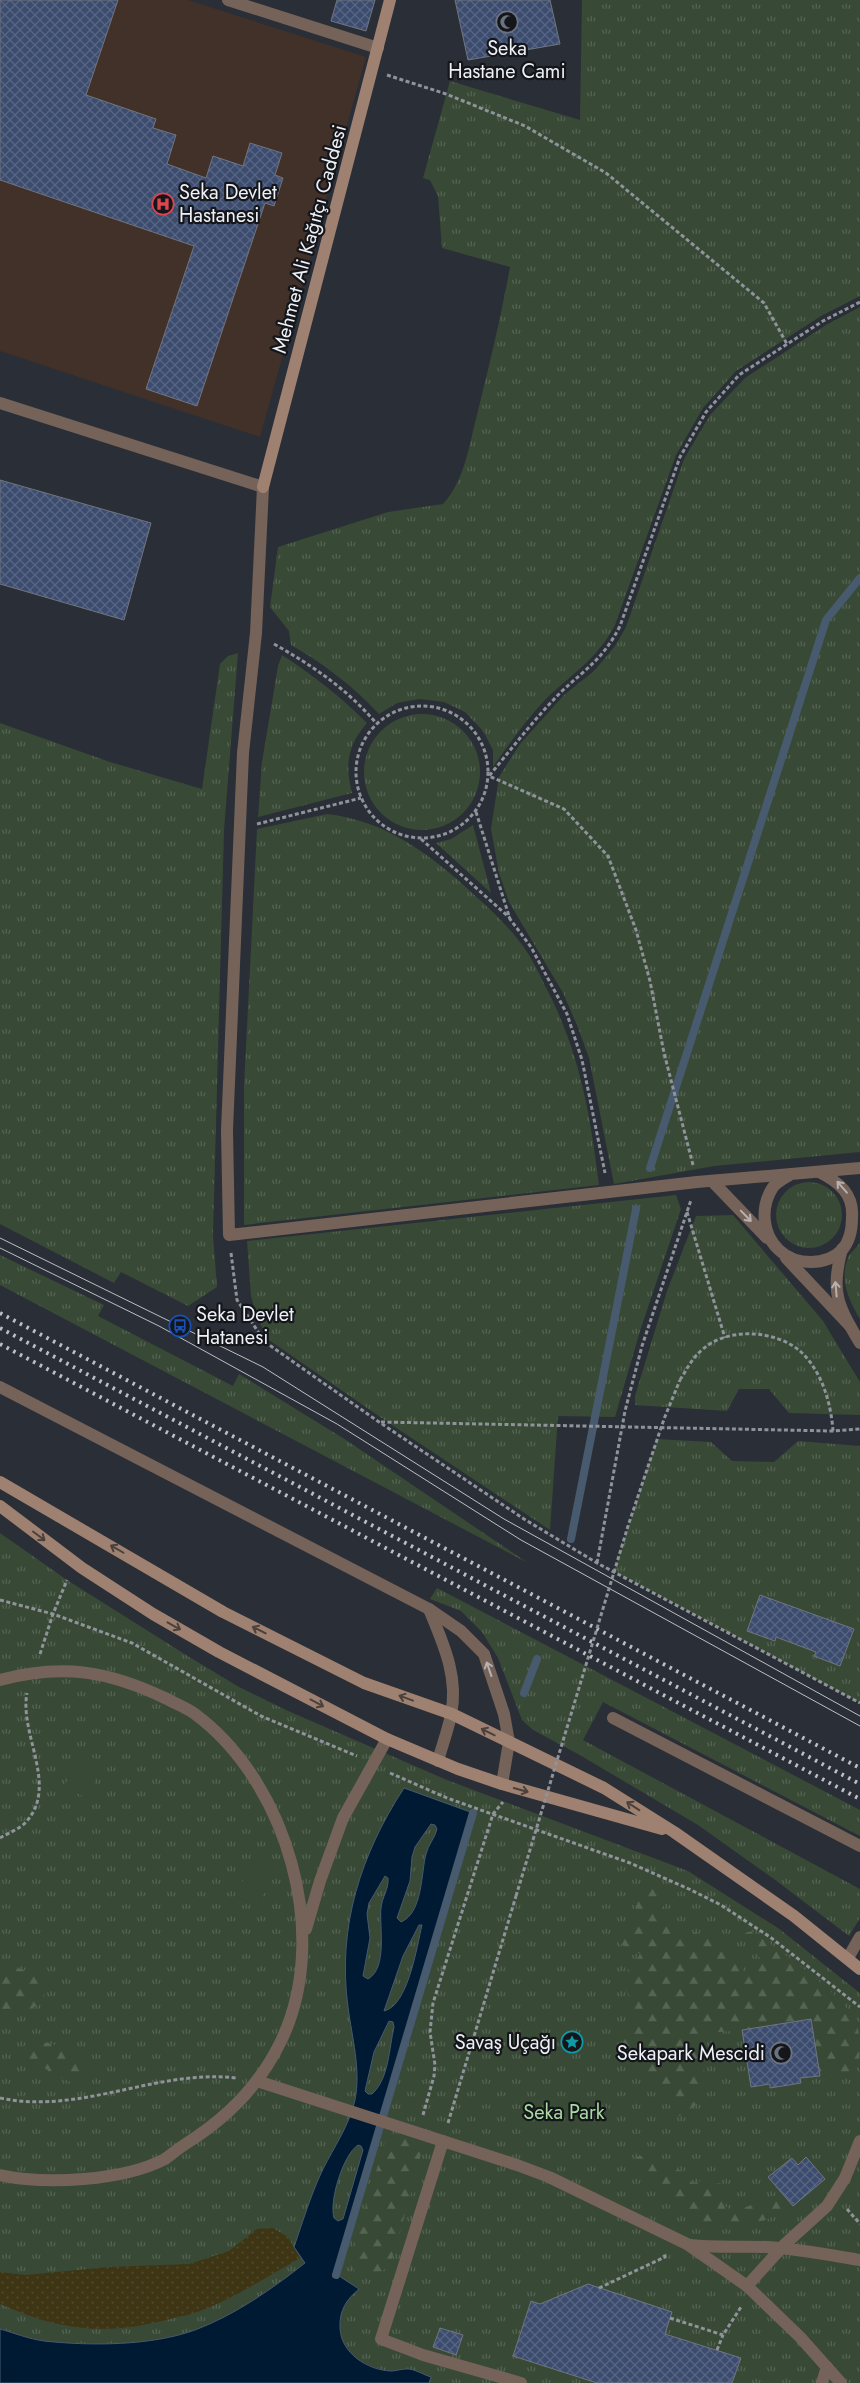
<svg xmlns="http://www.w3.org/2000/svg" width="860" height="2383" font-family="Jost,sans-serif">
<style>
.medical{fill:#423128}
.grass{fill:url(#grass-tufts)}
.forest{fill:url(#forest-firs)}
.sand{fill:url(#sand-dots)}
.garden{fill:#384935}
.water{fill:#001a34;stroke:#475a6e;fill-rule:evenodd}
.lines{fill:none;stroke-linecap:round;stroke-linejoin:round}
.stream{stroke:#475a6e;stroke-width:8}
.building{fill:url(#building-cross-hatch);stroke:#70757f}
.path{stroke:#8f939a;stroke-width:3;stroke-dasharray:4 2.5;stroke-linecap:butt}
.lane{stroke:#756359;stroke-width:12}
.street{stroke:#756359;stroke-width:12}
.secondary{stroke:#9e8170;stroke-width:12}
.tram{stroke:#bcbfc6;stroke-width:1}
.rail{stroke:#bcbfc6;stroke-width:4;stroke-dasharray:2.5 5;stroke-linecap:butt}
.path-bridge{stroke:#8f939a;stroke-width:3;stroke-dasharray:4 2.5;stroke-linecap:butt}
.oneway{stroke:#b7b1af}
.oneway2{stroke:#4b413c}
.labels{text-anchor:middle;stroke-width:4.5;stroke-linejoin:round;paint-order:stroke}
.poi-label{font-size:20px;fill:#edf0f6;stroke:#14161a;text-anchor:start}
.street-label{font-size:20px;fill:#edf0f6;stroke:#14161a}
.park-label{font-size:20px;fill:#a8daa1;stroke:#14161a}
</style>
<defs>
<pattern id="grass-tufts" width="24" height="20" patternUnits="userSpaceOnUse" patternTransform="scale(1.25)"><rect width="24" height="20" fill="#384935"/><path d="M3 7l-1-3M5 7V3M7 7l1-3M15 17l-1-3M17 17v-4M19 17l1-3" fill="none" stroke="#556453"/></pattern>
<pattern id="forest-firs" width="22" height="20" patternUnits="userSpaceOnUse" patternTransform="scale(1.25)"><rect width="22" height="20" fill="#384935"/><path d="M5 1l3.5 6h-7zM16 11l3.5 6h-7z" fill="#556453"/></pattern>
<pattern id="sand-dots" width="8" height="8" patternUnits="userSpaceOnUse" patternTransform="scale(1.25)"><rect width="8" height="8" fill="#3d3514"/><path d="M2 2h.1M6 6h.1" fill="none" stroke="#50492b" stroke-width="1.8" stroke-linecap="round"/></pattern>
<pattern id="building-cross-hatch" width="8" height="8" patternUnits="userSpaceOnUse" patternTransform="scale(1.25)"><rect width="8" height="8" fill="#3c4c6f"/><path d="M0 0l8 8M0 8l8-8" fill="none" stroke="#586684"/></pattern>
</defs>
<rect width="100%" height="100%" fill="#2a2e36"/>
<polygon class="medical" points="0,0 188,0 366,57 260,437 0,351"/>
<g class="grass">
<path d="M 582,0 L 860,0 L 860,296 L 821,316 L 736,371 L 703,408 L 676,455 L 615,625 C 596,661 572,673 545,700 C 526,720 509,744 493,767 L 493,750 L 483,731 L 465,712 L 444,702 L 419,699 L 397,703 L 379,714 C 353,686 324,664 291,645 L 289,631 L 270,607 L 278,547 L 388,512 L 443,504 C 465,480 469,445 477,415 C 489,366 501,317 510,267 L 442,248 L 438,196 L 430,180 L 423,178 L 450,81 L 580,120 Z"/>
<polygon points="860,307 860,1152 714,1166 614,1184 589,1058 577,1025 563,993 509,902 499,873 491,829 499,777 520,744 564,695 594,671 615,646 626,627 684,459 710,415 745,378 826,325"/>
<polygon points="238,653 224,830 213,1235 217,1287 188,1306 121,1272 114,1283 0,1224 0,723 110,762 202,789 220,664 228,656"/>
<path d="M 282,655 C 313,675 341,697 367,723 C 347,746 345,765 352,793 L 258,817 L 262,762 L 278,666 Z"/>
<circle cx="422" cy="772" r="58"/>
<path d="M 327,814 C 379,820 420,847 459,881 C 482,902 507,923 525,949 C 532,959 538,971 543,982 C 579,1048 590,1112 599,1185 L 244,1225 L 244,1087 L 257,829 Z"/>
<polygon points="473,825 491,893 436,843 451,839"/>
<circle cx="809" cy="1215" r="33"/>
<polygon points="676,1195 681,1209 640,1331 615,1417 558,1416 550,1530 380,1417 269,1340 257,1318 251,1296 247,1241"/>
<polygon points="733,1215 823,1321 860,1382 860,1415 789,1413 769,1389 739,1389 727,1411 635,1405 635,1396 667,1291 696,1216"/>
<path d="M 860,1242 L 860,1319 C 849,1301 839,1279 848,1258 C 850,1252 857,1248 860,1242 Z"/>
<polygon points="0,1255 104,1305 98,1316 233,1386 239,1374 346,1440 528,1563 0,1285"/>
<polygon points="657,1439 711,1442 732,1461 774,1462 798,1441 860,1446 860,1703 614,1571"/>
<path d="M 0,1533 L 67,1580 L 191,1658 L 239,1687 L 286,1710 L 447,1780 L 688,1871 L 778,1928 L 860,1993 L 860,2383 L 429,2383 L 431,2378 C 401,2371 346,2373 340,2332 C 337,2312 346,2302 359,2288 L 305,2263 C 272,2289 235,2315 195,2330 C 151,2346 90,2346 44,2341 C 29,2339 14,2333 0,2329 Z"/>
<polygon points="437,1588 860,1810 860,1836 603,1702 583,1740 860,1889 860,1918 849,1936 774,1879 698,1825 578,1754 533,1730 522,1720 498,1658 482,1632 461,1611 430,1599"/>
</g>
<g class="forest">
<path d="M 645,1886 L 658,1886 L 666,1896 L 663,1910 L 689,1943 L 695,1932 C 717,1941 736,1949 744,1972 L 762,1960 L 750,1947 L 745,1933 L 752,1931 C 783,1954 836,1988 856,2021 C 860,2031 860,2052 859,2062 C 853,2079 834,2078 820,2076 L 811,2019 L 742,2030 L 696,2034 L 693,2046 L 708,2079 L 695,2106 L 678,2117 L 670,2110 L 671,2101 C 657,2093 649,2085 643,2070 C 630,2066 622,2060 618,2047 C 633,2028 635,2022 629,1998 C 628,1993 624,1988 623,1983 C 623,1971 635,1964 640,1954 L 633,1949 L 620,1944 L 616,1933 L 624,1921 L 632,1926 L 640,1918 L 635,1904 Z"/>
<polygon points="6,1965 28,1971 45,1983 44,2001 24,2013 0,2012 0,1968"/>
<polygon points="40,2041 67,2048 90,2064 88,2072 80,2083 68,2081 33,2062 11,2057 12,2051"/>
<polygon points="404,2134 416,2138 421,2151 419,2166 390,2266 374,2276 359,2274 351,2268 351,2258 385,2141 393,2135"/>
<path d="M 641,2156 L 681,2171 L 693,2183 L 703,2180 L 722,2184 L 724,2188 L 724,2205 L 729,2209 L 741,2209 L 782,2193 L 793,2206 C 770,2222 728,2234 701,2223 C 686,2217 678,2202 666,2192 C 655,2183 642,2179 633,2167 L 636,2157 Z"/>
</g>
<path class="sand" d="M 273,2228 L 288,2237 L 300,2258 C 268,2276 235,2298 200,2311 C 190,2315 180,2316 170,2319 C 105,2336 61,2331 0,2304 L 0,2272 L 25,2275 L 109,2267 L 189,2264 L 229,2251 L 257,2229 Z"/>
<g class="garden">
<polygon points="81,1752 103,1763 87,1798 64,1787"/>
<polygon points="254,1860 276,1872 257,1907 235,1895"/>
</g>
<path class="water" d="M 404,1788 L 473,1813 L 336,2274 L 359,2289 C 347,2299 339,2310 340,2328 C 341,2353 367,2370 391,2371 C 396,2371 401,2369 406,2369 C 413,2368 424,2375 431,2377 L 429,2383 L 0,2383 L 0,2329 C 14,2333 29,2339 44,2341 C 90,2346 151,2346 195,2330 C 235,2315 272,2289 305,2263 L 294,2247 C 303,2221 311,2194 323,2169 C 334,2147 349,2126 355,2100 C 361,2069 352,2038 348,2007 C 337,1927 361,1854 404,1788 ZM 431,1824 L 435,1825 L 437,1829 C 435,1838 428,1845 426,1854 C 421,1872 423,1913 401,1922 L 397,1918 L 410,1881 L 412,1857 L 415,1847 ZM 385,1876 L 388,1878 C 389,1889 382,1897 381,1908 C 379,1926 388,1968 368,1979 L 363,1976 L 370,1938 L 367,1914 L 369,1903 ZM 419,1925 L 422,1925 C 417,1946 408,2006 384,2011 L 403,1956 ZM 389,2021 L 393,2022 L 394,2027 C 389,2048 389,2079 372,2094 L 368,2094 L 365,2091 L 374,2052 ZM 358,2145 L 361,2146 L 363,2150 L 343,2219 L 338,2221 L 334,2218 C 329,2201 343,2155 358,2145 Z"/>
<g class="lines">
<g class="stream">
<polyline points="650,1168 826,620 860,578"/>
<polyline points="571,1539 636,1209"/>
<polyline points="524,1693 537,1659"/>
<polyline points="336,2275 473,1813"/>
</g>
</g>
<g class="building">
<polygon points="0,0 118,0 86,95 156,119 153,128 176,135 167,164 206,178 213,156 243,166 250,143 282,153 275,175 283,178 274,206 265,203 197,406 146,389 194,246 0,180"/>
<polygon points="337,0 375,0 366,31 331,21"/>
<polygon points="455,0 550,0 560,44 468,60"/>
<polygon points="0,480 151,523 124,620 0,584"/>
<polygon points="760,1595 854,1629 840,1666 814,1656 816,1652 776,1637 775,1641 747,1631"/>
<polygon points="811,2019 820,2076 800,2078 801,2083 770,2088 770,2084 751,2087 742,2030"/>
<polygon points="806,2157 825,2179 793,2206 768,2177 792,2158 798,2165"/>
<polygon points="588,2284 672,2312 665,2334 741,2358 732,2383 597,2383 513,2356 531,2301 540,2304"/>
<polygon points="440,2328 463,2335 456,2355 433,2347"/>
</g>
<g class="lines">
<g class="path">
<polyline points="387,75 446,94 525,126 606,173 764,303 787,344"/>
<path d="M 274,644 C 313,666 347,689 376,723"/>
<circle cx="422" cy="772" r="66"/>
<polyline points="476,812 510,919 531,947 567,1014 582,1060 605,1173"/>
<polyline points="257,824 361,798"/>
<polyline points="421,839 510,918"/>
<path d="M 693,1165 L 664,1053 L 650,981 L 636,930 L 608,856 L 564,809 L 489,776 C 513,747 536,717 562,691 C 588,667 603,659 620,626 L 680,457 L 706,412 L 739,375 L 823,321 L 860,302"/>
<polyline points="687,1212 725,1338"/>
<polyline points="231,1253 237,1300 265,1342 379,1422 524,1519 597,1563 860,1703"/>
<path d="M 680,1380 C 687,1369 692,1358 703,1349 C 728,1327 775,1330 800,1351 C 822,1371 831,1403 833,1431"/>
<polyline points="381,1422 833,1431 860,1429"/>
<polyline points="597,1563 625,1411 642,1346 691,1200"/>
<polyline points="0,1600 53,1614 132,1643 261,1716 357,1756"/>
<polyline points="40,1654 53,1614 67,1580"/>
<polyline points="390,1773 447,1798 630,1863 689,1889 721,1905 770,1937 860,2007"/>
<path d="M 0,1838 C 8,1833 20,1829 26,1822 C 59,1786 19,1734 27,1693"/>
<path d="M 0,2098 C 82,2115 155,2069 236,2078"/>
<polyline points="423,2115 434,2076 435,2065 430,2032 433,2003 493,1814 503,1802"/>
<polyline points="448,2123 516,1896"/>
<polyline points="847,2209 860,2224"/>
<polyline points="599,2288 665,2257 664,2253"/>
<polyline points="670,2318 723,2335 741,2307"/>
<polyline points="717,2350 723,2335"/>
</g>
<g class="lane">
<polyline points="263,487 256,633 243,753 227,1130 229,1235 697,1182 860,1168"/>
<path d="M 788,1176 C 783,1179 776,1183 773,1187 C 760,1207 762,1234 779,1250 C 796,1266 826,1266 842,1250 C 850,1241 852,1229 852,1218 C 854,1194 839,1182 819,1172"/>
<polyline points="712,1181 767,1238"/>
<path d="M 842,1249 C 830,1292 838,1306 860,1343"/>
<polyline points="786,1258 850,1326"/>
<polyline points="613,1718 860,1846"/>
<polyline points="848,1958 860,1937"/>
</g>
<g class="street">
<polyline points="228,0 378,48"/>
<polyline points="0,403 263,487"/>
<polyline points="0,1387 429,1609 461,1631 484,1654 504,1714 509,1742 502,1784"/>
<path d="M 429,1609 C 443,1643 459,1677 451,1715 C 448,1730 442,1746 438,1761"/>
<path d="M 0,1680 C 62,1663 109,1671 167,1699 C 176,1704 187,1708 195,1714 C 287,1782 332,1936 281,2041 C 260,2085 227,2118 187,2143 C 179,2148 172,2154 165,2159 C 123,2181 45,2185 0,2175"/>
<polyline points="306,1929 320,1881 343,1818 387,1739"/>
<polyline points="257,2081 517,2165 549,2177 687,2244 747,2286 800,2337 841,2383"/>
<polyline points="443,2141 381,2339 423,2355 521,2383"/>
<path d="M 690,2245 C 716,2248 741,2246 767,2247 C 799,2249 829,2255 860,2260"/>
<polyline points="747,2286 784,2245 827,2206 845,2178 860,2141"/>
<polyline points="822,2383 827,2367"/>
</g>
<g class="secondary">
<polyline points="263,487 390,0"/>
<polyline points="0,1482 223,1612 364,1683 452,1714 604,1788 674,1832 794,1916 860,1969"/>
<polyline points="0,1506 82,1568 153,1614 219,1652 387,1739 458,1769 502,1784 662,1829"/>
</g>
<g class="tram">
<polyline points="0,1238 263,1367 504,1519 860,1716"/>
<polyline points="0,1248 159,1326 337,1424 521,1540 860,1726"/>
</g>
<g class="rail">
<polyline points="0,1313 860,1768"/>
<polyline points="0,1328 860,1784"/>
<polyline points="0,1344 860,1799"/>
</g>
<polyline class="path-bridge" points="516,1896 628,1526 664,1419 680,1380"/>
</g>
<defs><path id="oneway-shaft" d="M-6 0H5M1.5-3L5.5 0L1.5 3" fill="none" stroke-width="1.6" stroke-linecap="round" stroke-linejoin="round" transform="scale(1.25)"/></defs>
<g class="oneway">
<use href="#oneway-shaft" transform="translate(842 1187) rotate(-131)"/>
<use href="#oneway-shaft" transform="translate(746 1216) rotate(46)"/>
<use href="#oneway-shaft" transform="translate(836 1289) rotate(-95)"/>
<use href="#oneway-shaft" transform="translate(489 1669) rotate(-109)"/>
</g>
<g class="oneway2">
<use href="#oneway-shaft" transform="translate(39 1536) rotate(37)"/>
<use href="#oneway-shaft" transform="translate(117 1549) rotate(-150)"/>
<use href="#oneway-shaft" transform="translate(174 1626) rotate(29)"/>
<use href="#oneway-shaft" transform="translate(259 1630) rotate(-153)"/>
<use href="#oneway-shaft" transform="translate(406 1698) rotate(-160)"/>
<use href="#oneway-shaft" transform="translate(317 1703) rotate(28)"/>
<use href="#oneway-shaft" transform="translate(488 1732) rotate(-154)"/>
<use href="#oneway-shaft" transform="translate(521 1790) rotate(16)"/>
<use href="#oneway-shaft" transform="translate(633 1806) rotate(-147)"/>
</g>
<defs>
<g id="mosque-ring" transform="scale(1.125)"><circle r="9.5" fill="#14161a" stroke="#6b7280" stroke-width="1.5"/><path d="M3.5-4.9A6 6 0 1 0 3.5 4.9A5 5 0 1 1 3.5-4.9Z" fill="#6b7280"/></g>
<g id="hospital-ring" transform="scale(1.125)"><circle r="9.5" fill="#14161a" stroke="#e0444e" stroke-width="1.5"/><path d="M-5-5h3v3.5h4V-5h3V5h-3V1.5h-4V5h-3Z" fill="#e0444e"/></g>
<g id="bus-ring" transform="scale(1.125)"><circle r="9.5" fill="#14161a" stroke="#1a4fb4" stroke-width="1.5"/><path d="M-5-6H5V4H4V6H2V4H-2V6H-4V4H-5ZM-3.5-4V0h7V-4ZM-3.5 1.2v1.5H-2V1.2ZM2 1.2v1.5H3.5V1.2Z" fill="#1a4fb4"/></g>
<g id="sight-ring" transform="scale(1.125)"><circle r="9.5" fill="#14161a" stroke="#0f9aa8" stroke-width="1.5"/><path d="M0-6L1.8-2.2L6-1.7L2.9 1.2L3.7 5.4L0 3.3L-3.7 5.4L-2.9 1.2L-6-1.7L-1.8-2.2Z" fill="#0f9aa8"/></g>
</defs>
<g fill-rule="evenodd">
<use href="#mosque-ring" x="507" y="22"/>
<use href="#hospital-ring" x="163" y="204"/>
<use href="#bus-ring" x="180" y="1326"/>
<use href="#sight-ring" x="572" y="2042"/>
<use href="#mosque-ring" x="781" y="2053"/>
</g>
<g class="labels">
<g class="poi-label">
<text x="507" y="55" text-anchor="middle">Seka<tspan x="507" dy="23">Hastane Cami</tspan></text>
<text x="179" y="199">Seka Devlet<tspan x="179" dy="23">Hastanesi</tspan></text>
<text x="196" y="1321">Seka Devlet<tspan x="196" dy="23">Hatanesi</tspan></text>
<text x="556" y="2049" text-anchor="end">Savaş Uçağı</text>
<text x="765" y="2060" text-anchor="end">Sekapark Mescidi</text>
</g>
<g class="street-label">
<text transform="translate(309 239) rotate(-75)" y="7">Mehmet Ali Kağıtçı Caddesi</text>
</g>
<g class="park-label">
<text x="564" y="2119">Seka Park</text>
</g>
</g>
</svg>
